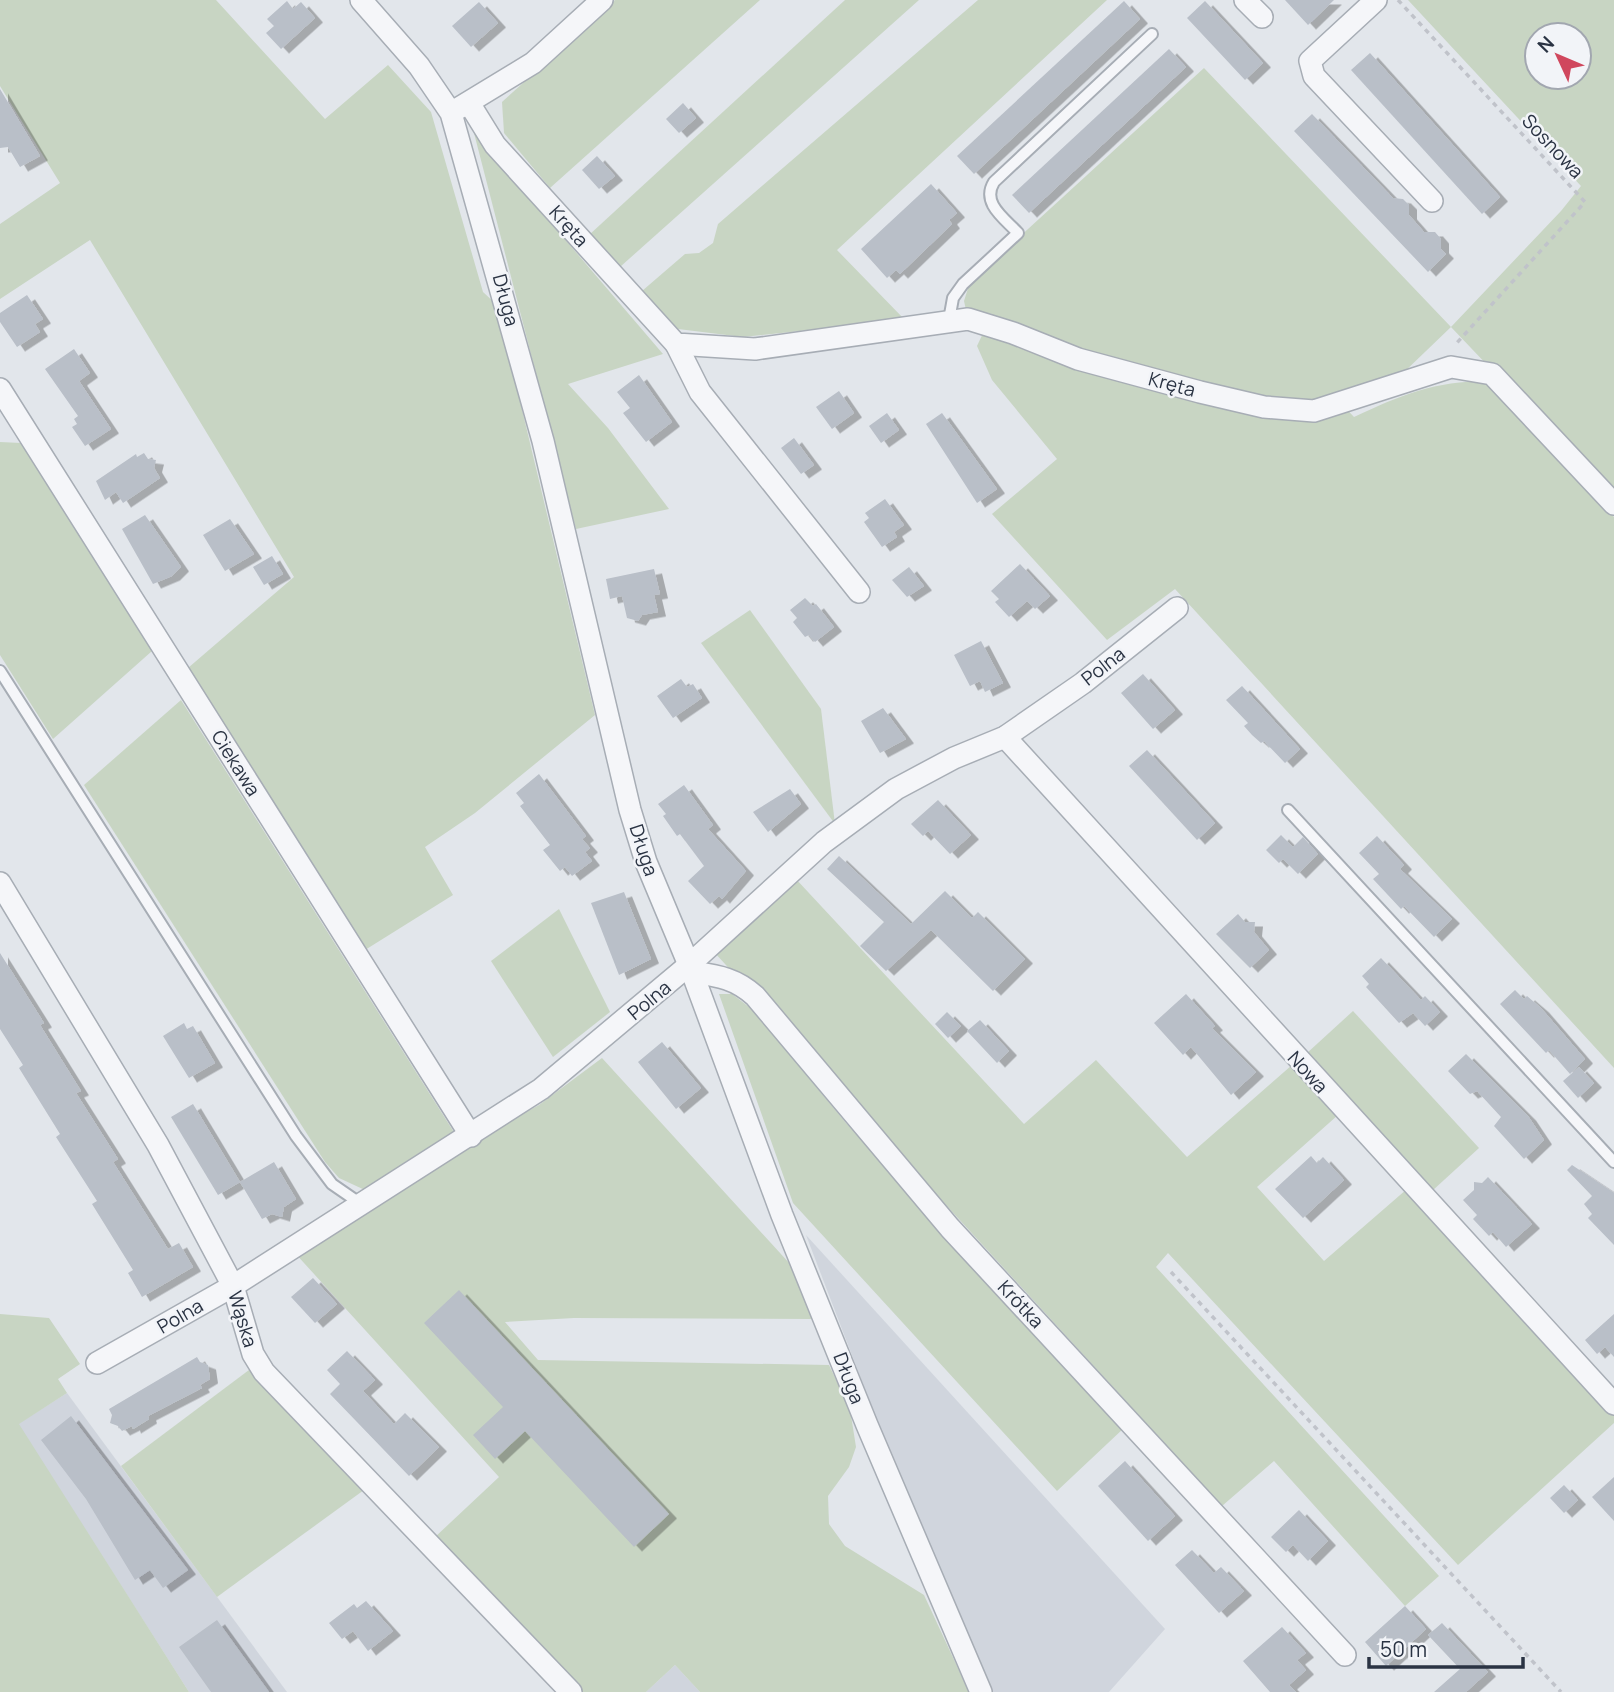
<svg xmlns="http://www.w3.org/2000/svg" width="1614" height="1692" font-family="Manrope,sans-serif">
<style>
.built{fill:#d0d5dd}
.green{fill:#c8d5c3;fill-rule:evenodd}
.building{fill:#b9bfc8;filter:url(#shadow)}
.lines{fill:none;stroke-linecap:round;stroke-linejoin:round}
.service-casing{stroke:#a7adb5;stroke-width:14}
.minor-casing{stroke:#a7adb5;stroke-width:24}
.path{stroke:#c0c3ca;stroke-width:3.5;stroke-dasharray:5 5;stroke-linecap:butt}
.service{stroke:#f5f6f9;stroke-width:10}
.minor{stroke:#f5f6f9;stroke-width:21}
.labels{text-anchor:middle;stroke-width:5;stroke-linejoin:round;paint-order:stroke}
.street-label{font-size:19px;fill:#2a3343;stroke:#f2f4f8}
</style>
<defs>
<filter id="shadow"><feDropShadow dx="8" dy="4.5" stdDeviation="0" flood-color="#0004"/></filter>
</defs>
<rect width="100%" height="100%" fill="#e2e6eb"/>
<g class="built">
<polygon points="806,1235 1165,1629 1109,1692 992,1692 915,1520"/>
<polygon points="67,1393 287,1692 189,1692 18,1424"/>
<polygon points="675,1665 700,1692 646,1692"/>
</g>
<g class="green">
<polygon points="0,0 216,0 325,119 388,65 431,112 483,292 497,305 595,715 475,813 425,847 453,895 365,950 188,668 294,577 90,240 0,299 0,224 60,183 0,86"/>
<polygon points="615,0 760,0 550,188 504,133 502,102"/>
<polygon points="845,0 919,0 620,267 589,235"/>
<polygon points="978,0 1107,0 837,250 905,320 743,337 678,329 642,291 685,254 699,253 713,243 718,224"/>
<path d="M 1408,0 L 1614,0 L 1614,498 L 1451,327 L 1400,376 L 1336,398 L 1354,417 C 1401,395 1435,381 1487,381 L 1614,517 L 1614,1068 L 1175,589 L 1107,640 L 992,514 L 1057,459 L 992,380 L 977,346 L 992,314 L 966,310 L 964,301 L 970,282 L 1204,68 L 1451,327 L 1561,211 L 1581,186 ZM 1537,35 L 1579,35 L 1579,77 L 1537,77 Z"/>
<polygon points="474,133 663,354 568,384 608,428 669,509 576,529"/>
<polygon points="0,442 21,443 152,651 53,739 0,655"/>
<polygon points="750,610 821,709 835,824 701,643"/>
<polygon points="181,700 457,1137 367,1191 339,1178 325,1162 84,785"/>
<polygon points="795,878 1024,1124 1096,1060 1187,1157 1292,1065 1338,1115 1257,1187 1324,1261 1407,1189 1614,1414 1614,1423 1458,1565 1168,1253 1156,1267 1439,1576 1405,1606 1274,1461 1222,1506 714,952"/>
<polygon points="559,909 610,1012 553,1057 491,961"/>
<polygon points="719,994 732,994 753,1010 846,1123 1124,1428 1057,1491 793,1203"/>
<polygon points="1353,1011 1479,1148 1432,1191 1306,1054"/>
<polygon points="602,1058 791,1265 812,1319 574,1318 505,1322 538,1360 829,1365 850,1409 856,1447 849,1467 828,1496 829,1524 845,1546 924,1595 969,1692 700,1692 675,1665 646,1692 581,1692 434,1538 499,1477 294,1252 437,1161 539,1105"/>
<polygon points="0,1314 49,1318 80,1364 58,1379 67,1393 19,1424 189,1692 0,1692"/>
<polygon points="249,1370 364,1490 217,1597 121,1466"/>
</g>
<g class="building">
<polygon points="1285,0 1334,0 1308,25"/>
<polygon points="287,1 293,9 301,2 315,18 281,49 266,33 274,26 267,19"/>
<polygon points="1124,1 1140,19 974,174 957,156"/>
<polygon points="1205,1 1263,63 1245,80 1187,18"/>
<polygon points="479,2 498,23 471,47 452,26"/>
<polygon points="1169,49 1186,67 1029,213 1012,195"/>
<polygon points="1370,53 1500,197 1482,214 1351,70"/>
<polygon points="0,89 40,156 20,167 8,147 0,148"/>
<polygon points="683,103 696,118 679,133 666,119"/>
<polygon points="1312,114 1393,198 1403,199 1409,205 1409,215 1424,232 1435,232 1441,239 1441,249 1446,254 1428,272 1294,131"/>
<polygon points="597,156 615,176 599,189 582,170"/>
<polygon points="931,184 957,213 949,220 952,224 900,274 896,270 887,278 861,249"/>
<polygon points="27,295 43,319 35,324 40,332 17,347 0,322 0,313"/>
<polygon points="74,349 90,373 79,381 111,429 85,446 72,427 77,424 74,419 78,416 45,369"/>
<polygon points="639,375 672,422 646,442 623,413 630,408 617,392"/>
<polygon points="839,391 854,413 832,429 816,407"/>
<polygon points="887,413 899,430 881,443 869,426"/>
<polygon points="942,413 997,489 977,503 926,424"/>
<polygon points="794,438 814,465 801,474 781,448"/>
<polygon points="144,453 148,459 156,460 154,468 160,478 123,503 116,492 105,500 96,481 136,454 137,457"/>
<polygon points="885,499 904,525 894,532 897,537 882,547 864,522 869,518 865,513"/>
<polygon points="145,515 181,567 172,576 153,584 122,529"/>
<polygon points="230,519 254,554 225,571 203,535"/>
<polygon points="272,556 283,574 264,585 253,567"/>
<polygon points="1020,564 1050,596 1035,609 1027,601 1009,617 995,602 999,599 991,591"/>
<polygon points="909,567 924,586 907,597 892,580"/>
<polygon points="654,569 660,594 654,595 658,612 642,615 638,621 627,618 622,596 610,599 606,579"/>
<polygon points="805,598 813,606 816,604 834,627 815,642 809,635 805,637 793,622 797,618 790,610"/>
<polygon points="981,641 1003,683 985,692 980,681 970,686 954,655"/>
<polygon points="1143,674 1175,710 1153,729 1121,693"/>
<polygon points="681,679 687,687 693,684 702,698 673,718 657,696"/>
<polygon points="1242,686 1300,749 1285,763 1264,741 1261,743 1252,735 1244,726 1248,723 1226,700"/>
<polygon points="883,708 906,739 880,753 861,721"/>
<polygon points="1147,750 1215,823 1197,840 1129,766"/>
<polygon points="539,774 586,836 582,839 590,848 585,852 592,861 572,876 565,867 560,871 543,850 550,845 520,806 524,803 516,793"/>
<polygon points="684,785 713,825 708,829 746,871 722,899 719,896 710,904 688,881 704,866 680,834 677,836 663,816 666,814 658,804"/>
<polygon points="790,789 801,804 768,832 753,812"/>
<polygon points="938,800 971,835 950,854 928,831 923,836 911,824"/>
<polygon points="1281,835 1293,847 1303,837 1318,854 1298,874 1283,859 1279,863 1266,850"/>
<polygon points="1377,836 1404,865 1400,869 1452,919 1434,937 1404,906 1401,909 1373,879 1379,874 1359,853"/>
<polygon points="839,856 911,924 945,891 972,918 978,912 1025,959 993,991 931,930 886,971 860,946 884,922 827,869"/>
<polygon points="624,892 651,959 619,975 591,903"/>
<polygon points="1238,914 1245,922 1255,922 1254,932 1269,950 1250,968 1216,934"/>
<polygon points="0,953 44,1023 40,1025 81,1091 76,1093 118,1159 113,1162 168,1249 179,1243 193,1267 142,1297 128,1273 133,1270 92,1204 97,1201 56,1137 60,1134 19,1068 23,1065 0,1029"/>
<polygon points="1381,958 1421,1000 1425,996 1440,1012 1425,1026 1413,1013 1399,1023 1366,987 1369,984 1362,976"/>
<polygon points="1515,990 1524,999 1527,996 1541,1008 1585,1059 1570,1074 1549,1050 1546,1053 1500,1004"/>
<polygon points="1186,994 1215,1026 1212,1028 1256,1072 1231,1095 1191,1047 1183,1055 1154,1023"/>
<polygon points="947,1012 961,1026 948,1038 935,1024"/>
<polygon points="980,1020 1009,1051 997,1063 967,1031"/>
<polygon points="184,1023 187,1029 193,1026 215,1063 189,1078 163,1036"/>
<polygon points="662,1042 701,1088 676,1109 638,1062"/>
<polygon points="1466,1054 1528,1116 1544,1140 1524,1159 1494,1126 1501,1117 1477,1091 1470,1094 1448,1071"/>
<polygon points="1579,1067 1594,1083 1578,1098 1563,1081"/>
<polygon points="193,1104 240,1182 218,1195 171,1117"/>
<polygon points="1311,1156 1317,1163 1323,1157 1344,1180 1303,1218 1275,1189"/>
<polygon points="274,1162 296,1199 284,1207 282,1217 272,1214 262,1219 240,1182"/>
<polygon points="1572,1165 1614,1193 1614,1245 1588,1218 1592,1214 1584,1204 1592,1196 1567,1170"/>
<polygon points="1488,1177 1532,1224 1506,1247 1493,1232 1489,1236 1473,1219 1477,1215 1463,1200 1474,1190 1474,1182 1482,1183"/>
<polygon points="313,1278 337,1304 315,1323 291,1297"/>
<polygon points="459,1290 669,1514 634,1547 525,1431 495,1459 473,1435 503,1407 424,1323"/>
<polygon points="1614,1314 1614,1357 1605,1347 1597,1354 1585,1340"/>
<polygon points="347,1351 375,1380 363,1391 394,1424 405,1413 439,1447 409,1476 330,1394 340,1384 327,1370"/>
<polygon points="197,1357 200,1362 208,1365 210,1379 200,1385 202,1388 148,1416 149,1419 133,1429 132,1426 122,1431 118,1426 110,1423 112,1415 109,1409"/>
<polygon points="71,1416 188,1570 163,1588 150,1570 135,1580 86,1499 41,1440"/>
<polygon points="1125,1461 1175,1516 1148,1541 1098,1486"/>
<polygon points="1614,1477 1614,1521 1592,1497"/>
<polygon points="1564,1485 1578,1500 1564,1513 1550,1498"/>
<polygon points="1299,1510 1328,1541 1308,1561 1293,1545 1286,1552 1271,1537"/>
<polygon points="1192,1550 1214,1573 1221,1567 1244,1591 1219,1613 1175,1565"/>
<polygon points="366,1601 393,1631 368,1651 353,1631 342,1639 329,1623 354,1604 357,1608"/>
<polygon points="1405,1606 1426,1629 1386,1666 1365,1642"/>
<polygon points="217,1620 269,1692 211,1692 179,1647"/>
<polygon points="1442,1623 1488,1672 1466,1692 1434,1692 1460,1669 1428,1635"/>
<polygon points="1282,1627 1306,1653 1297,1660 1306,1670 1289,1685 1296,1692 1270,1692 1243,1661"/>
</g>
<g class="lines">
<g class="service-casing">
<g id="service">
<path d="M 949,320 L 953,298 L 963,284 L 1018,233 C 1004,218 981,203 994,182 L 1152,34"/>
<polyline points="0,671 296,1136 332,1184 361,1204"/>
<polyline points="1288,810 1614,1162"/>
</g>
</g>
<g class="minor-casing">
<g id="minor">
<polyline points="361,0 419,66 451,113 543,441 630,810 646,862 692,972 782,1215 867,1425 981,1692"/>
<polyline points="1245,0 1262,17"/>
<polyline points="1376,0 1310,61 1314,76 1432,201"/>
<polyline points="469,103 495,145 676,344 755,349 968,319 1013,333 1078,359 1200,392 1264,407 1314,411 1451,367 1492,374 1614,504"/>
<polyline points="459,108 533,63 602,0"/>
<polyline points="676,344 700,392 859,592"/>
<polyline points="0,389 471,1136"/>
<polyline points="1005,737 1614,1404"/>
<polyline points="0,883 158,1145 233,1286 253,1354 264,1372 571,1692"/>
<path d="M 692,972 C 718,976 735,978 755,996 L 950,1228 L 1345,1655"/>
<polyline points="97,1363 233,1286 541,1089 689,965 824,842 896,789 954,758 1005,737 1083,683 1177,608"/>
</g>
</g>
<g class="path">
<polyline points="1398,0 1585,202 1454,346"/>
<polyline points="1171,1272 1561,1692"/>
</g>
<use href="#service" class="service"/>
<use href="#minor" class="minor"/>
</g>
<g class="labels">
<g class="street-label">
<text transform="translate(1553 146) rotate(47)" y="7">Sosnowa</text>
<text transform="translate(569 226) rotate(48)" y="7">Kręta</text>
<text transform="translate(506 300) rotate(75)" y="7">Długa</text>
<text transform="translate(1172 384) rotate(15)" y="7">Kręta</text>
<text transform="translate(1103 666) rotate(-38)" y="7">Polna</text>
<text transform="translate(236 763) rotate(58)" y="7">Ciekawa</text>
<text transform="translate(644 850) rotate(72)" y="7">Długa</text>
<text transform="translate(649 1000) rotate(-40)" y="7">Polna</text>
<text transform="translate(1308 1072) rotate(48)" y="7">Nowa</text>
<text transform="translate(1021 1304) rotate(47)" y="7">Krótka</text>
<text transform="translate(180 1316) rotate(-30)" y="7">Polna</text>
<text transform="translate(243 1319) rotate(73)" y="7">Wąska</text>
<text transform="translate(849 1378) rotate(69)" y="7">Długa</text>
</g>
</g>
<g transform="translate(1558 56) rotate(314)"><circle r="33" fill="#f2f4f8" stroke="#a2a7b0" stroke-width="2"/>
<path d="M0-5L12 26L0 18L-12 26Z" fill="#d0475d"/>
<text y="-10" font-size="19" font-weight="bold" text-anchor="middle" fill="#2a3343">N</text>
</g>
<path d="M1369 1657v10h154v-10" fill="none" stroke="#2a3343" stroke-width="3.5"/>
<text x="1380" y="1657" font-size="21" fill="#2a3343" stroke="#f2f4f8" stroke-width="5" paint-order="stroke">50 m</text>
</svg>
